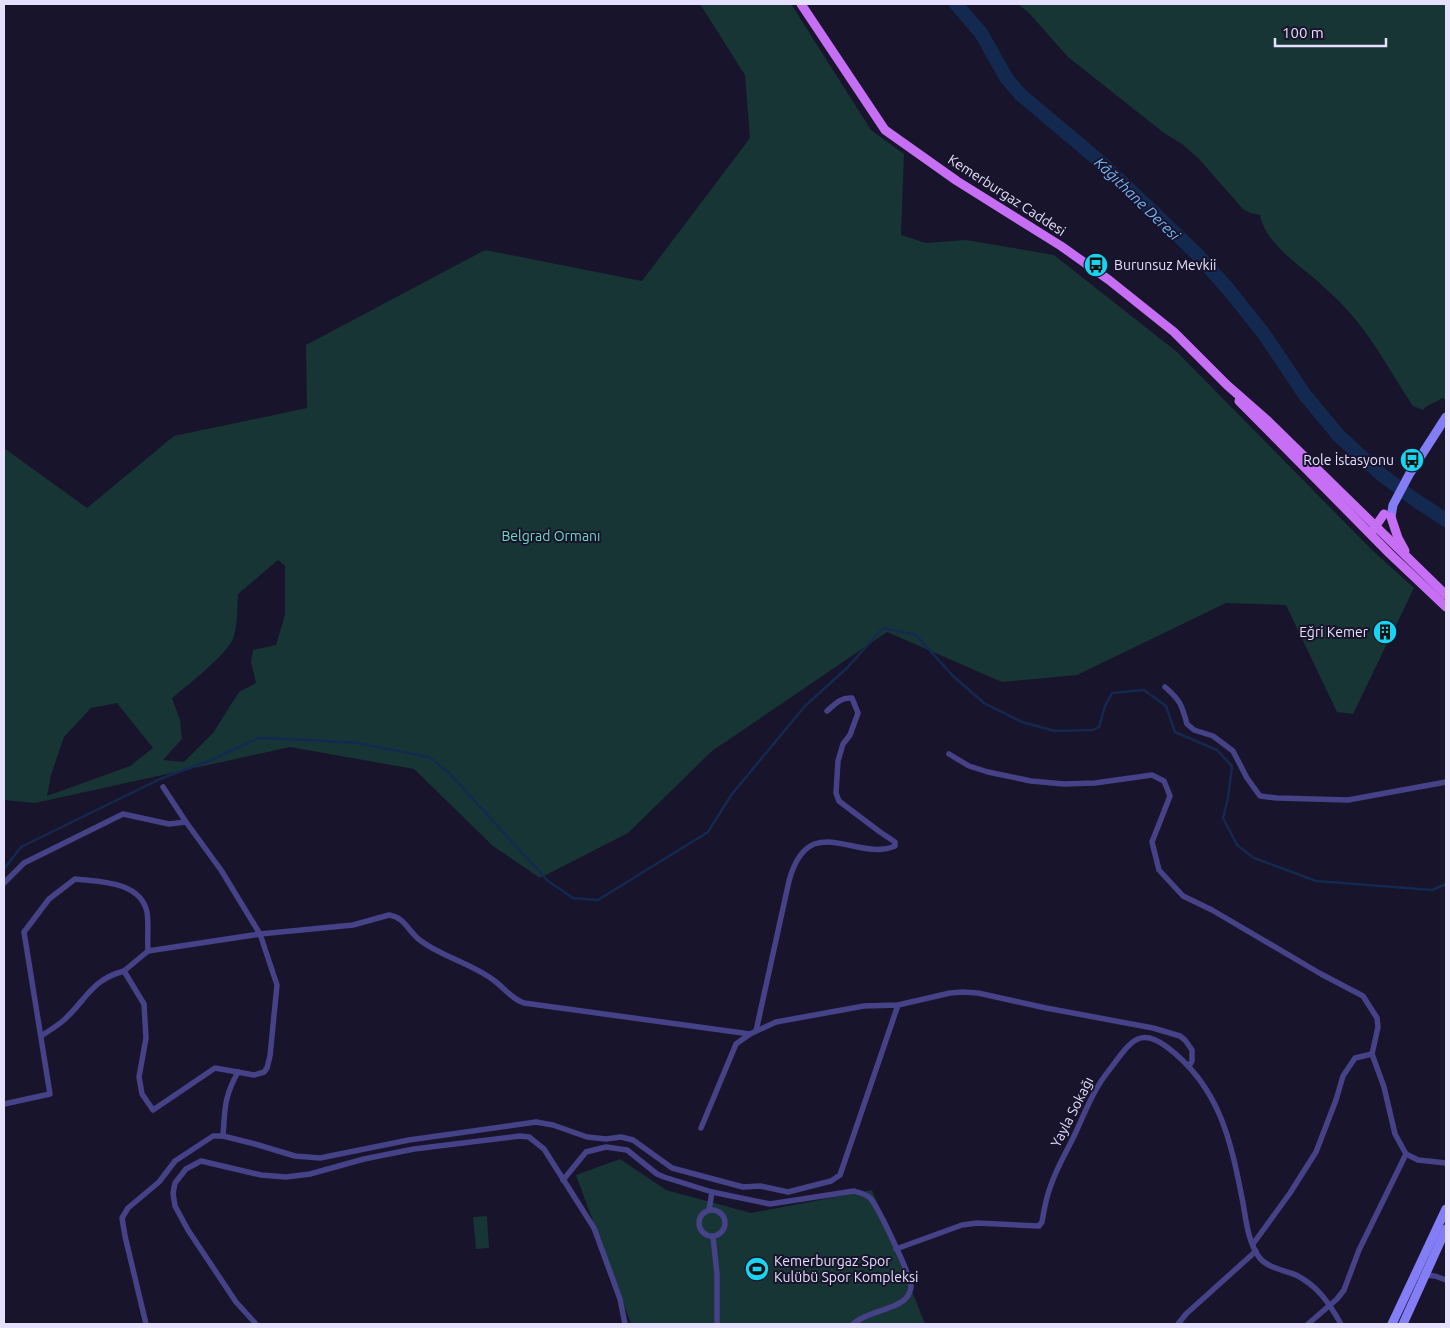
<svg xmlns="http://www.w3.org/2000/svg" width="1450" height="1328" font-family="Ubuntu,sans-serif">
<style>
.green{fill:#173535;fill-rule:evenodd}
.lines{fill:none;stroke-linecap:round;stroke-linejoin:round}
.stream{stroke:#14294f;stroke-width:2.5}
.river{stroke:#14294f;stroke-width:14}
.minor{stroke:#464287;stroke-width:5.5}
.secondary{stroke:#847ef6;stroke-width:9}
.primary{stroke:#c66ff5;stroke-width:9}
.labels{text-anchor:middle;stroke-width:4;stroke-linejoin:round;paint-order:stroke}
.street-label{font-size:14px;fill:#e4e0fd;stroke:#18142b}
.poi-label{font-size:14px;fill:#e4e0fd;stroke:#18142b;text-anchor:start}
.park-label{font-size:14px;fill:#6fdac2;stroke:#18142b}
.water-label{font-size:15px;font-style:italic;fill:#75b7f5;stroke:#18142b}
</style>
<rect width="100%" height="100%" fill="#18142b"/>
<g class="green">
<path d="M 700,4 L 791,4 L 871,130 L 904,154 L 901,235 L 926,243 L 966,240 L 1054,255 L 1177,352 L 1372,550 L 1414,588 L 1353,714 L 1337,712 L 1286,605 L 1226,603 L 1077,675 L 1002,682 L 887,632 L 712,751 L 628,833 L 540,878 L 493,846 L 414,769 L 290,747 L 35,803 L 4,800 L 4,448 L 87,508 L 174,436 L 307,408 L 306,345 L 485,250 L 642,281 L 750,138 L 745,75 ZM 278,560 L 285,566 L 285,615 L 276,645 L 253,650 L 251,662 L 256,683 L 239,692 L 213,733 L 184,762 L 163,760 L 182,739 L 180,720 L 172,698 C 188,685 222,658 232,641 C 238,630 237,607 238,594 ZM 117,703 L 153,748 L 130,766 L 47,796 L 51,775 L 64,737 L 91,708 Z"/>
<path d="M 1018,4 L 1446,4 L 1446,400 L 1442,398 C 1436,404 1428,403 1423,410 L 1413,406 C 1394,378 1378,347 1356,320 C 1341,302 1323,285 1304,270 C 1286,255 1265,239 1260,215 L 1250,213 L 1243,209 L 1198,158 L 1182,144 L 1164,133 L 1068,57 L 1029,13 Z"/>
<polygon points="620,1159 666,1190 751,1213 872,1190 925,1324 631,1324 576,1175"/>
<polygon points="487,1216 489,1248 476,1249 473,1217"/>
</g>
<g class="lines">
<polyline class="stream" points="4,869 21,847 160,779 211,760 259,738 307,740 357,743 429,757 449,773 548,881 573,898 598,900 708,832 732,794 805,706 847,668 883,628 916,635 953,676 984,703 1022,722 1055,731 1093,730 1099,727 1105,706 1112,693 1144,690 1166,706 1175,732 1217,750 1232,766 1228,798 1223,818 1237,845 1254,858 1316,881 1432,890 1446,884"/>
<polyline class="river" points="956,4 981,33 1007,79 1021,95 1103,164 1197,254 1229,290 1264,334 1305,395 1339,436 1382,475 1418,502 1446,520"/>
<g class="minor">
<path d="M 1165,687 C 1180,700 1182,705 1187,724 L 1194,730 L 1213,736 L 1233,751 L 1247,778 L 1260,796 L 1277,798 L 1348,800 L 1446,782"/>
<polyline points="949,754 969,766 988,772 1031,781 1064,784 1095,783 1152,775 1164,781 1170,796 1152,842 1159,870 1183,896 1212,910 1321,974 1363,996 1377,1018 1378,1027 1372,1054 1384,1087 1395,1134 1406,1154 1418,1160 1446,1163"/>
<polyline points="4,883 24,863 123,814 169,824 186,822"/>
<path d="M 124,971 L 148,951 L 260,934 L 353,925 L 389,915 C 405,917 409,933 421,941 C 444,958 474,964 496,982 C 506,990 512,999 524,1003 L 750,1034 L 776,1022 L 864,1006 L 898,1005 L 950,993 L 963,992 L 978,993 L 1046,1008 L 1153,1028 L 1180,1036 L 1185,1040 L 1192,1050 L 1192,1061 L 1189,1066"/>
<path d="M 756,1031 L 789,881 C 809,808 856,863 895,846 L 895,842 L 880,832 L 839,801 L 836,793 L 838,761 L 843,744 L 850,735 L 858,713 L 852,698 C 841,697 835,704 827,711"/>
<path d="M 41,1036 C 49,1031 57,1026 64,1020 C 87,999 91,980 124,971 L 144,1004 L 146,1038 L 139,1077 L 142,1094 L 153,1110 L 215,1068 L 254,1075 L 264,1072 L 267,1068 L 270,1056 L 277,985 L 260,934 L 221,870 L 186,822 L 163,787"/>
<path d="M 4,1104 L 50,1094 L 24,932 L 49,899 L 75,879 C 100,882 140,881 147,912 C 149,924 147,939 148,951"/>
<polyline points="701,1128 736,1044 750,1034"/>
<path d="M 223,1136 C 225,1108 224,1097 238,1072"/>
<path d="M 563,1180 L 586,1152 L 606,1147 L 627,1150 L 657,1174 L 664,1177 L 712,1192 L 770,1204 L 854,1191 C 860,1193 867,1194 871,1199 C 879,1209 910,1274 911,1286 C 911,1290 909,1294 907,1297 C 897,1310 867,1311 853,1324"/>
<circle cx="712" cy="1223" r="13"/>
<polyline points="709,1210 712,1192"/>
<polyline points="713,1237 717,1274 717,1324"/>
<polyline points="1253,1244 1290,1193 1316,1152 1336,1100 1343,1076 1355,1058 1372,1054"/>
<path d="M 896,1249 L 962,1225 L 977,1223 L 1039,1226 L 1042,1222 C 1044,1210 1046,1197 1051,1185 C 1057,1167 1067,1151 1075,1134 C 1083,1117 1090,1098 1100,1083 C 1105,1075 1111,1068 1116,1061 C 1132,1040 1141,1028 1167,1047 C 1220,1087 1231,1141 1243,1203 C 1246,1220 1248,1242 1259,1257 C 1267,1268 1284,1270 1296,1275 C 1318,1286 1329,1303 1341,1324"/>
<polyline points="1425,1275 1435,1276 1446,1280"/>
<polyline points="146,1324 125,1236 122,1218 128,1208 159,1182 175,1161 213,1136 223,1136 255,1144 295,1156 320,1158 409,1140 536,1122 553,1125 587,1137 606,1139 621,1137 633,1140 672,1168 743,1187 760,1186 788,1192 831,1181 840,1175 898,1005"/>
<polyline points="256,1324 236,1302 188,1230 175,1206 173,1193 175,1183 186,1169 201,1161 261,1175 286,1177 310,1174 364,1159 414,1149 520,1136 529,1137 544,1149 594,1228 620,1299 625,1324"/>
<polyline points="1178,1324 1186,1314 1256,1251"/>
<polyline points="1308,1324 1337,1299 1344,1290 1359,1250 1406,1154"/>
</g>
<g class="secondary">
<polyline points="1391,517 1393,505 1410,473 1446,417"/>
<polyline points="1392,1324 1446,1209"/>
<polyline points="1403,1324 1446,1229"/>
</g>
<g class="primary">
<polyline points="801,4 885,130 957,181 1061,246 1109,280 1174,332 1227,385 1268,421 1446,595"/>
<polyline points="1239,401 1390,554 1446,607"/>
<polyline points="1391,517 1398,538 1405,551"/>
<polyline points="1373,530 1384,514"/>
</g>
</g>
<defs>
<g id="bus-disc" transform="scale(1.25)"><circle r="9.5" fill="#1ad4ef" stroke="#18142b"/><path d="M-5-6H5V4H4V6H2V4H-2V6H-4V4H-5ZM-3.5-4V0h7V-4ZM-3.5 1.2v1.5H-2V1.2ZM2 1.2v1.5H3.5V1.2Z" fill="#111"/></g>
<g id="building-disc" transform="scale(1.25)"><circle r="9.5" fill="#1ad4ef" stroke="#18142b"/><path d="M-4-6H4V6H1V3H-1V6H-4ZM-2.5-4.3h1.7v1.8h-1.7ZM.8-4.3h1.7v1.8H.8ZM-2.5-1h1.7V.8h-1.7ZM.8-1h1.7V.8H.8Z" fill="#111"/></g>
<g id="stadium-disc" transform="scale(1.25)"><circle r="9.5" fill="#1ad4ef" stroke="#18142b"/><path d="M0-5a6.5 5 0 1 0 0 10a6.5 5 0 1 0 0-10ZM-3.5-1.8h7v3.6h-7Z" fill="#111"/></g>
</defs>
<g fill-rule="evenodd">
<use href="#bus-disc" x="1096" y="265"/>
<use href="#bus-disc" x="1412" y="460"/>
<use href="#building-disc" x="1385" y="632"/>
<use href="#stadium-disc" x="757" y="1269"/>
</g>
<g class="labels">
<g class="street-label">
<text transform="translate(1007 195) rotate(33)" y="5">Kemerburgaz Caddesi</text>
<text transform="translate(1072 1112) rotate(-63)" y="5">Yayla Sokağı</text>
</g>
<g class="poi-label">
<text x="1114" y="270">Burunsuz Mevkii</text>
<text x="1394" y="465" text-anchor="end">Role İstasyonu</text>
<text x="1368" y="637" text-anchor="end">Eğri Kemer</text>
<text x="774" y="1266">Kemerburgaz Spor<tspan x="774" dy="16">Kulübü Spor Kompleksi</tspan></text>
</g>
<g class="park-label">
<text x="551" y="541">Belgrad Ormanı</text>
</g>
<g class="water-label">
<text transform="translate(1137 199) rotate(44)" y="5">Kâğıthane Deresi</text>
</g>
</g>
<rect width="1450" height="1328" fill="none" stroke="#e4e0fd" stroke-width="10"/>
<path d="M1275 38v8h111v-8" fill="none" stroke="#e4e0fd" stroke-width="2.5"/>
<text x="1282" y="38" font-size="15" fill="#e4e0fd" stroke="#18142b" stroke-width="4" paint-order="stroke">100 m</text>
</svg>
